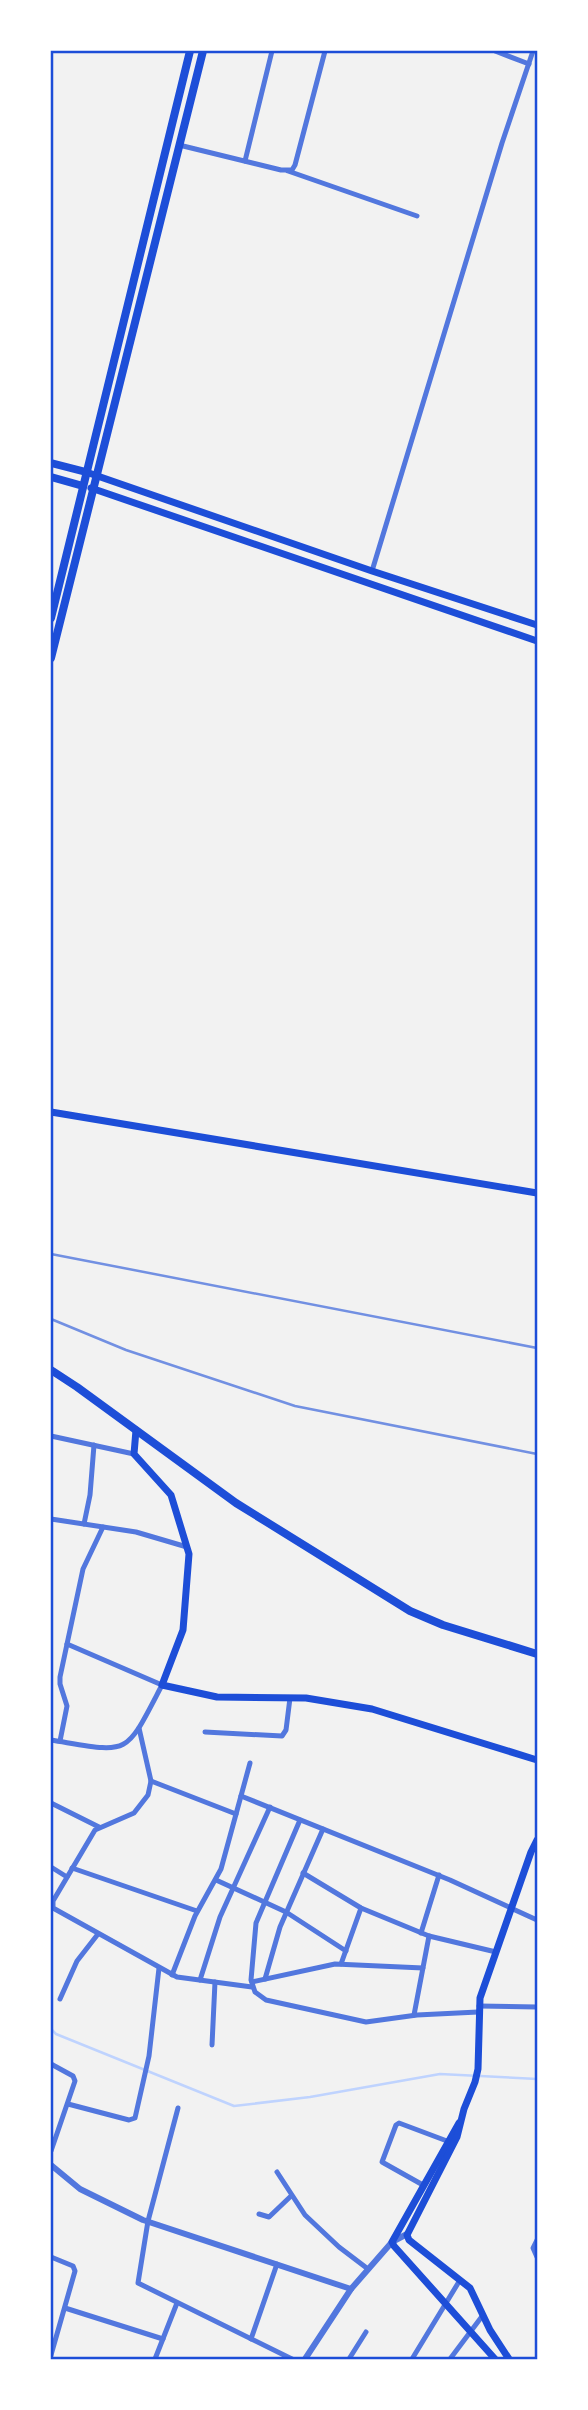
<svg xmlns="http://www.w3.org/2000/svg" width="588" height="2410" font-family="'Fira Sans',sans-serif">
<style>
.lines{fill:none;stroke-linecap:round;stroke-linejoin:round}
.stream{stroke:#bfd3fe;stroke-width:2.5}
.minor{stroke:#5277de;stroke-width:5}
.tertiary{stroke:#5277de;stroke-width:6}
.secondary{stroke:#1d4ed8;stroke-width:7}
.primary{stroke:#1d4ed8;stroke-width:8}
.rail{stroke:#7290e2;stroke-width:2.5}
.neatline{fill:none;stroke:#1d4ed8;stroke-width:2.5}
</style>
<rect width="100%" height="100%" fill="#f2f2f2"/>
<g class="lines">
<polyline class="stream" points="51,2029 56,2034 234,2106 310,2097 440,2074 537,2079"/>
<g class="minor">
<polyline points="495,51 529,64"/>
<polyline points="179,145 281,170 292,170 295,165 325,51"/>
<polyline points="245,161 272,51"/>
<polyline points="288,171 417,216"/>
<polyline points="372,571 502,143 533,51"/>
<polyline points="51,1436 134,1454"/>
<polyline points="51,1519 136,1532 187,1547"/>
<polyline points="84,1524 90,1495 94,1445"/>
<polyline points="139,1728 151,1781 148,1795 134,1813 95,1830 53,1901 53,1908 177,1977 252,1987"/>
<polyline points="205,1732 282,1736 286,1730 290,1698"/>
<path d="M 51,1740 C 131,1753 124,1758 162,1685 L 67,1644"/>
<polyline points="60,1741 67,1706 60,1684 60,1677 83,1569 103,1527"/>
<polyline points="151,1781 236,1814"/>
<polyline points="241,1796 450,1880 537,1920"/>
<polyline points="51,1803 99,1827"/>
<polyline points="300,1820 256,1923 251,1980 255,1992 266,2000 366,2022 417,2015 478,2012"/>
<polyline points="51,1867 67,1877"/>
<polyline points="72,1868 197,1911"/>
<polyline points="303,1873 361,1908 429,1936 496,1952"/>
<polyline points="216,1880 286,1912 346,1951"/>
<polyline points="421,1933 439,1875"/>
<polyline points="341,1964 361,1908"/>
<polyline points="172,1975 195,1916 221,1869 250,1763"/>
<polyline points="265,1979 280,1927 323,1829"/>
<polyline points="200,1980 220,1917 270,1807"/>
<polyline points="252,1982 335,1964 423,1968"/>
<polyline points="60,1999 77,1961 98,1934"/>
<polyline points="479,2006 537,2007"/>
<polyline points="414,2015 429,1936"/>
<polyline points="212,2045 215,1982"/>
<polyline points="51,2064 73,2076 75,2081 51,2151"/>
<polyline points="68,2104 129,2120 135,2118 149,2056 159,1968"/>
<polyline points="178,2108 148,2221 138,2283 292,2359"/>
<polyline points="277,2172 305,2215 339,2247 368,2269"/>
<polyline points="423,2185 382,2162 396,2125 399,2123 447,2141"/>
<polyline points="259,2214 269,2217 291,2196"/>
<polyline points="537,2240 533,2248 537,2257"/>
<polyline points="51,2257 73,2266 75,2271 51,2355"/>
<polyline points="65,2308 163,2339"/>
<polyline points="251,2339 277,2264"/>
<polyline points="155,2359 177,2303"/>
<polyline points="349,2359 366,2332"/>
<polyline points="412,2359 460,2280"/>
<polyline points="450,2359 483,2315"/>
</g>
<g class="tertiary">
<polyline points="51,2165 80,2189 143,2220 351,2289 392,2242 407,2234"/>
<polyline points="305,2359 351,2289"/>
</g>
<g class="secondary">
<polyline points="86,472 372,571 537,625"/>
<polyline points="91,488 537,641"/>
<polyline points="51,1112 537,1193"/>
<polyline points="136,1430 134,1454 171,1495 189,1554 183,1630 162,1685 217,1697 306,1698 372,1709 537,1760"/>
<polyline points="459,2123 392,2242 394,2246 495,2359"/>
<polyline points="509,2359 490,2330 470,2288 409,2240 407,2235 457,2137 464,2109 475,2082 478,2069 480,1998 531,1852 537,1840"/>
</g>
<g class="primary">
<polyline points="51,463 86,472"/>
<polyline points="51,477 83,486"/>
<polyline points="51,618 190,51"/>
<polyline points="51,658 203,51"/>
<polyline points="51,1370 77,1387 236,1503 410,1611 443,1625 537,1654"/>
</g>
<g class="rail">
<polyline points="51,1254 537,1348"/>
<polyline points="51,1319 126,1350 295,1406 537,1454"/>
</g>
</g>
<rect width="588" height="2410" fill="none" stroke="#ffffff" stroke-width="105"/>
<rect x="52" y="52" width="484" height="2306" class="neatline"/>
</svg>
